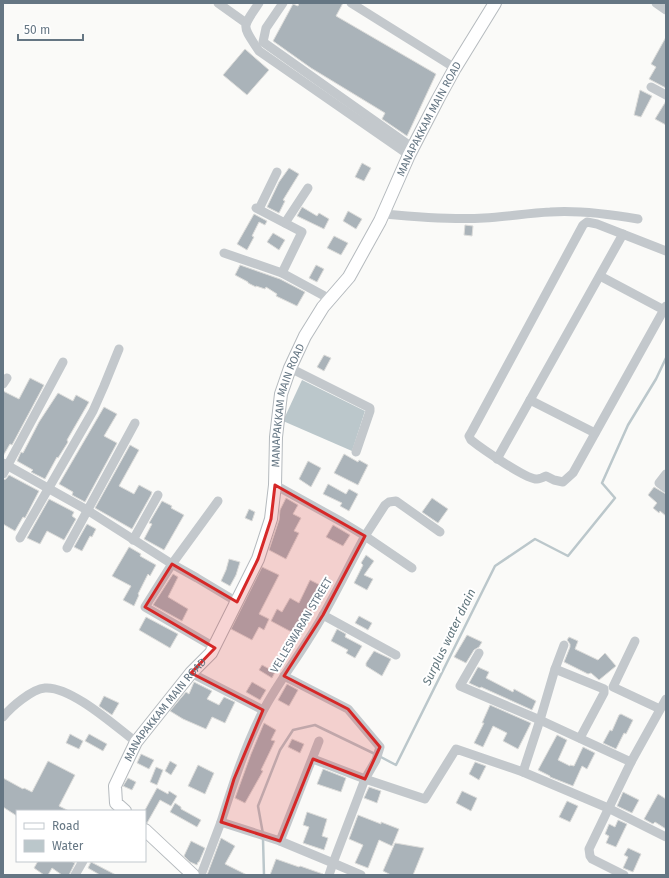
<svg xmlns="http://www.w3.org/2000/svg" width="669" height="878" font-family="'Fira Sans',sans-serif">
<style>
.water{fill:#bbc7cb}
.lines{fill:none;stroke-linecap:round;stroke-linejoin:round}
.stream{stroke:#bbc7cb;stroke-width:2.5}
.building{fill:#aab3b9;stroke:#dcdcda}
.major-casing{stroke:#b5babe;stroke-width:14}
.minor{stroke:#c3c8cc;stroke-width:9}
.major{stroke:#fff;stroke-width:12}
.marked{fill:#d62828;fill-opacity:0.2;stroke:#d62828;stroke-width:3;stroke-linejoin:round}
.labels{text-anchor:middle;stroke-width:4;stroke-linejoin:round;paint-order:stroke}
.street-label{font-size:11px;fill:#657683;stroke:#fff}
.water-label{font-size:12px;font-style:italic;fill:#60757c;stroke:#fff}
</style>
<rect width="100%" height="100%" fill="#fafaf8"/>
<polygon class="water" points="302,380 365,411 352,451 283,421"/>
<g class="lines">
<g class="stream">
<polyline points="379,756 396,765 495,566 535,539 568,556 615,498 602,483 628,425 656,379 666,358"/>
<polyline points="263,834 258,806 280,750 293,730 315,725 375,754"/>
<polyline points="263,839 264,875"/>
</g>
</g>
<g class="building">
<polygon points="299,3 343,3 336,16 436,74 407,136 382,119 385,113 311,68 273,41 293,4 298,6"/>
<polygon points="666,37 666,88 649,79 656,67 651,64"/>
<polygon points="245,49 269,70 247,95 223,75"/>
<polygon points="640,90 652,96 641,117 634,115"/>
<polygon points="666,101 666,125 655,119"/>
<polygon points="362,163 371,168 364,181 355,177"/>
<polygon points="289,168 299,174 283,200 285,201 279,213 267,207 279,182"/>
<polygon points="302,207 317,216 319,213 329,219 324,229 297,216"/>
<polygon points="348,211 362,219 356,229 343,221"/>
<polygon points="254,214 267,221 265,225 259,222 252,236 254,237 247,250 237,244"/>
<polygon points="465,225 473,226 472,236 464,235"/>
<polygon points="273,233 285,240 279,250 267,242"/>
<polygon points="334,236 348,243 341,255 327,248"/>
<polygon points="240,265 280,279 305,292 297,306 276,296 277,294 266,287 265,289 256,286 256,287 248,283 248,282 235,275"/>
<polygon points="316,265 324,269 317,282 309,278"/>
<polygon points="324,355 331,358 324,371 317,367"/>
<polygon points="30,378 44,385 12,445 10,444 3,456 3,391 19,399"/>
<polygon points="58,393 73,401 76,395 89,402 67,440 68,442 58,458 57,457 45,479 31,472 33,470 17,461 21,452 23,453 39,422"/>
<polygon points="104,407 117,414 104,436 117,443 85,502 72,495 73,492 59,484"/>
<polygon points="130,445 139,450 119,486 134,494 139,485 152,492 151,495 132,529 95,508"/>
<polygon points="344,454 358,462 359,460 368,465 358,485 334,473"/>
<polygon points="308,461 321,468 311,487 299,479"/>
<polygon points="9,475 39,491 25,518 23,517 15,531 3,524 3,480 6,479"/>
<polygon points="328,484 346,494 349,489 358,494 349,511 340,506 342,503 323,494"/>
<polygon points="654,487 666,494 666,516 660,511 659,513 653,508 657,503 648,495"/>
<polygon points="286,498 298,505 293,514 301,518 294,531 299,533 286,559 269,550 279,520 280,510"/>
<polygon points="432,498 448,509 438,523 422,512"/>
<polygon points="49,499 74,512 72,516 76,519 64,540 47,531 40,544 27,538"/>
<polygon points="162,501 172,506 171,508 184,515 164,550 144,539 152,524 149,523"/>
<polygon points="249,509 255,512 252,521 245,518"/>
<polygon points="87,524 96,529 92,537 90,536 82,551 74,547"/>
<polygon points="333,525 350,535 343,546 326,537"/>
<polygon points="129,547 141,554 140,556 156,565 150,576 148,574 138,594 139,595 134,606 123,600 131,586 112,576"/>
<polygon points="366,555 374,561 364,575 373,579 367,590 354,583 363,565 361,563"/>
<polygon points="229,559 240,562 236,575 230,586 221,581 226,570"/>
<polygon points="262,567 279,575 259,614 269,619 264,630 259,627 252,640 231,629"/>
<polygon points="173,574 178,577 168,597 188,609 182,621 153,605"/>
<polygon points="310,580 324,587 320,595 317,594 310,608 312,609 299,636 271,621 277,609 282,612 290,598 299,603"/>
<polygon points="359,616 372,623 368,630 355,623"/>
<polygon points="146,617 178,634 170,648 139,630"/>
<polygon points="337,629 346,634 345,637 362,646 355,658 346,653 348,650 331,641"/>
<polygon points="467,635 482,642 479,647 474,650 466,663 454,657"/>
<polygon points="569,637 578,641 575,649 598,660 605,653 616,666 599,680 591,673 588,674 564,662 570,647 570,644 567,640"/>
<polygon points="374,651 391,659 382,676 366,666 366,663"/>
<polygon points="262,665 275,672 272,678 259,670"/>
<polygon points="478,667 489,672 486,678 513,692 514,689 536,701 532,710 481,687 480,688 469,683"/>
<polygon points="194,682 212,691 207,699 219,705 224,697 235,702 225,723 212,717 206,729 183,719 170,711 186,692 189,694"/>
<polygon points="252,682 266,690 260,700 246,692"/>
<polygon points="287,684 298,690 289,706 278,700"/>
<polygon points="104,696 119,703 112,715 99,706"/>
<polygon points="490,705 531,723 518,749 503,741 507,733 493,726 483,747 474,743 484,723 482,723"/>
<polygon points="621,714 633,720 626,734 624,733 616,749 603,743 610,730 612,731 619,715"/>
<polygon points="264,723 276,730 271,740 275,741 261,770 263,771 245,803 235,798 251,754"/>
<polygon points="70,734 83,741 79,749 66,743"/>
<polygon points="89,734 107,744 103,751 85,741"/>
<polygon points="557,735 567,740 558,760 570,766 570,765 574,766 583,747 595,753 587,769 582,766 573,786 550,777 550,776 538,770"/>
<polygon points="292,739 304,744 300,753 288,747"/>
<polygon points="141,754 154,760 149,769 137,763"/>
<polygon points="48,761 75,775 59,806 69,811 17,811 17,816 3,807 3,778 23,789 24,788 32,792"/>
<polygon points="170,761 177,765 171,775 165,771"/>
<polygon points="475,762 486,766 479,780 469,774"/>
<polygon points="198,765 214,773 205,794 188,786"/>
<polygon points="156,767 163,770 157,785 150,782"/>
<polygon points="323,769 346,778 341,792 317,784"/>
<polygon points="128,778 136,782 132,790 123,786"/>
<polygon points="369,787 381,791 377,803 364,798"/>
<polygon points="157,788 168,794 169,791 177,796 171,806 160,800 147,823 145,823 145,810"/>
<polygon points="462,791 477,798 471,811 456,803"/>
<polygon points="623,792 639,800 632,813 617,806"/>
<polygon points="658,794 666,799 666,829 655,822 653,824 644,819"/>
<polygon points="567,801 578,806 570,822 559,817"/>
<polygon points="175,803 181,807 181,809 201,820 197,827 170,812"/>
<polygon points="307,812 327,819 322,836 328,838 324,850 303,843 309,827 303,825"/>
<polygon points="358,815 381,824 381,822 399,829 392,846 379,840 368,868 355,863 363,845 349,839"/>
<polygon points="618,820 627,824 616,847 606,843 609,836 605,834 609,824 615,827"/>
<polygon points="221,838 235,846 225,864 247,875 207,875"/>
<polygon points="191,841 205,848 199,862 198,862 197,865 190,862 184,856"/>
<polygon points="395,843 424,848 413,875 391,875 383,871"/>
<polygon points="628,848 641,854 633,872 623,868 628,857 624,855"/>
<polygon points="276,859 299,867 300,866 323,874 323,875 270,875"/>
<polygon points="38,861 71,861 75,863 69,875 62,875 52,868 48,875 44,875 34,868"/>
<polygon points="91,862 116,875 100,875 88,868"/>
</g>
<g class="lines">
<g class="major-casing">
<g id="major">
<path id="s1" d="M 125,811 L 116,803 L 115,786 L 136,742 L 191,673 L 211,653 L 258,559 L 271,519 L 275,485 L 276,437 L 281,394 L 290,368 L 305,336 L 323,307 L 349,277 L 380,221 L 409,155 L 438,99 L 455,68 L 495,3"/>
<polyline points="145,830 193,875"/>
</g>
</g>
<g class="minor">
<polyline points="218,3 246,23"/>
<path d="M 259,3 C 241,29 242,25 259,51 L 409,155"/>
<polyline points="283,3 266,28 263,42 413,148"/>
<polyline points="351,3 455,68"/>
<polyline points="656,3 666,10"/>
<polyline points="651,87 666,95"/>
<polyline points="256,208 302,232 282,273"/>
<polyline points="259,209 277,172"/>
<path d="M 384,214 C 416,217 451,220 484,218 C 506,217 528,213 550,212 C 579,210 609,214 638,219"/>
<polyline points="285,223 308,188"/>
<path d="M 666,251 L 597,224 L 587,222 L 583,225 L 472,431 L 469,436 L 471,440 C 481,448 527,480 537,479 C 540,479 544,477 546,476 L 554,480 L 563,482 L 573,473 L 666,306"/>
<polyline points="224,253 282,273 330,299"/>
<polyline points="600,276 664,310"/>
<polyline points="290,368 370,408 370,411 356,452"/>
<polyline points="3,384 7,378"/>
<polyline points="530,400 595,433"/>
<polyline points="497,459 623,234"/>
<polyline points="3,463 87,510 172,564 197,578 237,602"/>
<polyline points="3,474 63,362"/>
<polyline points="666,474 659,483 666,488"/>
<polyline points="20,538 93,411 104,386 119,349"/>
<polyline points="133,540 158,495"/>
<polyline points="67,548 135,423"/>
<polyline points="412,568 365,536 385,505 389,502 396,501 440,532"/>
<polyline points="323,615 396,655"/>
<polyline points="635,641 613,687 660,709"/>
<polyline points="214,647 145,607 172,564 218,501"/>
<polyline points="479,653 460,686 540,720 631,762"/>
<polyline points="555,669 564,645"/>
<polyline points="191,673 263,710"/>
<polyline points="284,676 348,709 380,747 376,760 365,779 313,759"/>
<path d="M 3,717 C 11,707 32,689 45,688 C 71,686 115,726 136,742"/>
<polyline points="523,772 540,720 555,669 604,689 604,693 580,738"/>
<path d="M 221,822 C 233,784 245,746 263,711 C 276,686 293,664 308,640 C 330,607 346,571 365,536 L 342,522 L 275,485"/>
<polyline points="280,841 319,741"/>
<polyline points="75,875 83,861"/>
<polyline points="201,875 221,822 280,841 333,863 365,779 425,799 456,749 523,772 608,808 666,837"/>
<polyline points="329,875 333,863 361,875"/>
<polyline points="624,875 592,859 590,856 589,849 631,762 666,699"/>
</g>
<use href="#major" class="major"/>
</g>
<path class="marked" d="M 275,485 L 365,536 L 323,615 L 284,676 L 348,709 L 380,747 L 365,779 L 313,759 L 280,841 L 221,822 L 234,779 L 263,710 L 191,673 L 215,648 L 145,607 L 172,564 L 237,602 L 258,559 L 271,519 Z"/>
<g class="labels">
<g class="street-label">
<text dy="4" stroke="none"><textPath href="#s1" startOffset="781">MANAPAKKAM MAIN ROAD</textPath></text>
<text dy="4" stroke="none"><textPath href="#s1" startOffset="457">MANAPAKKAM MAIN ROAD</textPath></text>
<text transform="translate(301 625) rotate(-59)" y="4">VELLESWARAN STREET</text>
<text dy="4" stroke="none"><textPath href="#s1" startOffset="121">MANAPAKKAM MAIN ROAD</textPath></text>
</g>
<g class="water-label">
<text transform="translate(449 637) rotate(-64)" y="4">Surplus water drain</text>
</g>
</g>
<rect width="669" height="878" fill="none" stroke="#657683" stroke-width="8"/>
<rect x="16" y="810" width="130" height="52" fill="#ffffff" stroke="#c1c8cd"/>
<rect x="24" y="823" width="20" height="6" fill="#ffffff" stroke="#c1c8cd"/>
<text x="52" y="830" font-size="12" fill="#657683">Road</text>
<rect x="24" y="840" width="20" height="12" fill="#bbc7cb" stroke="#c1c8cd"/>
<text x="52" y="850" font-size="12" fill="#657683">Water</text>
<path d="M18 34v6h65v-6" fill="none" stroke="#657683" stroke-width="2"/>
<text x="24" y="34" font-size="12" fill="#657683" stroke="#ffffff" stroke-width="3" paint-order="stroke">50 m</text>
</svg>
